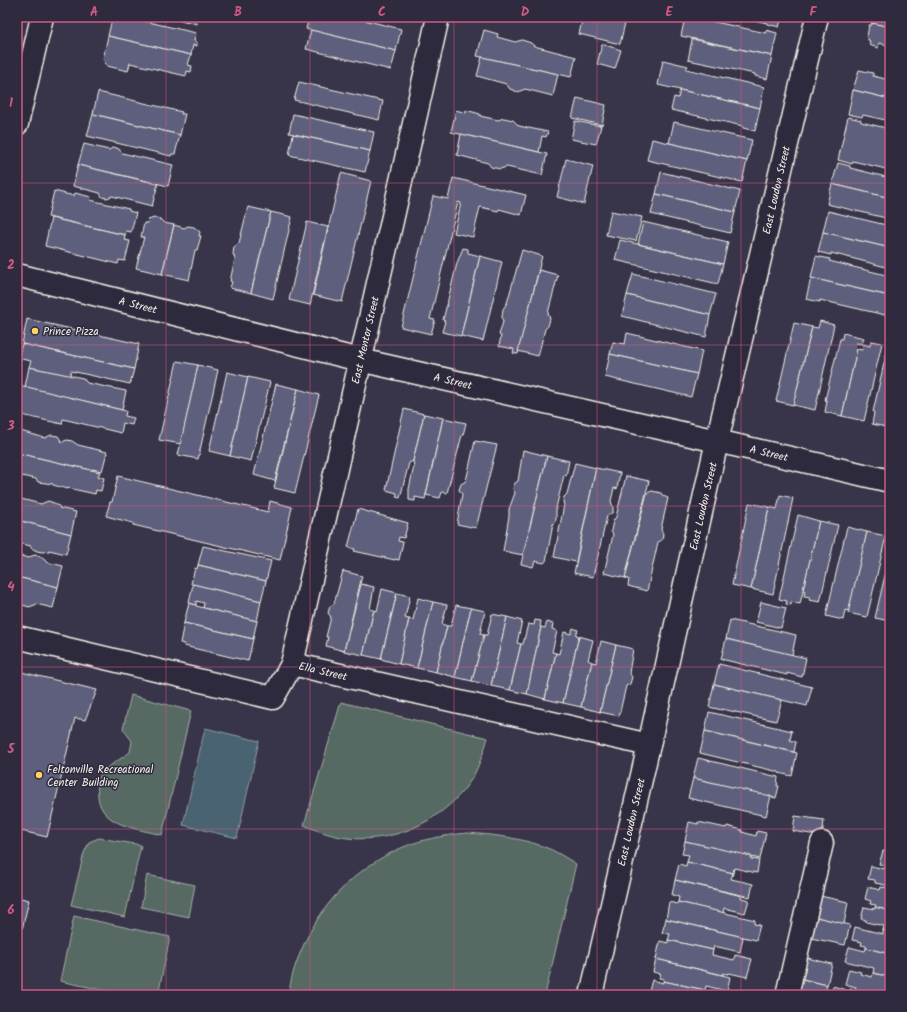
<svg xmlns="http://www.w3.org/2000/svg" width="907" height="1012" font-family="Kalam,sans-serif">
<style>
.green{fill:#566a64;stroke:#a5aea6}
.water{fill:#4a6372;stroke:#8e9ca1}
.building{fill:#5d5e7b;stroke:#f4f1e8}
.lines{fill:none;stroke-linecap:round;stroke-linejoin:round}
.minor-casing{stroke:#f4f1e8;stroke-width:25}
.minor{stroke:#2f2a3d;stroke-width:22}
.grid{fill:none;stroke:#d15985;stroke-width:1;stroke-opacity:0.55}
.poi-dot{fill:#ffd166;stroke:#2f2a3d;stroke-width:1.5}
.labels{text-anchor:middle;stroke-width:3;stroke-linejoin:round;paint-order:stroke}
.street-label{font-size:11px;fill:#f4f1e8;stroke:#2f2a3d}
.poi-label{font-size:11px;fill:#f4f1e8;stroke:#2f2a3d;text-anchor:start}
.neatline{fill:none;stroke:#d15985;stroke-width:1.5}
.grid-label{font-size:13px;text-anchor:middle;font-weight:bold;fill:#d15985}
</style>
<rect width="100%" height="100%" fill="#383449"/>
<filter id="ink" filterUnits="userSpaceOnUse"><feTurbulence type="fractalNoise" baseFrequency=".025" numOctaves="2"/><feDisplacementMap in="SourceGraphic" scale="8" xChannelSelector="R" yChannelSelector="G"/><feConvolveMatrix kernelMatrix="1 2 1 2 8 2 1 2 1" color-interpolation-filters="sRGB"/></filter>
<g filter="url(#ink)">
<g class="green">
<path d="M 131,695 L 191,711 L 162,835 C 139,829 100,826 98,796 C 97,787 97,780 102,772 C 104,769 125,756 130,752 L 132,741 L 123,729 Z"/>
<path d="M 341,702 L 488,738 C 484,751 480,763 474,775 C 449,818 397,844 347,838 C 332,836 318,831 304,825 Z"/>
<path d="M 467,833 C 496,835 525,838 552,850 C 560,854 568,859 576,864 L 545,995 L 289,995 C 290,980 295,965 301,951 C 321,902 360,863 411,844 C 429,838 448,835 467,833 Z"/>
<polygon points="99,838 141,845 125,917 71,905 84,853 89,842"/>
<polygon points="147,875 195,885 189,917 141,907"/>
<polygon points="74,916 170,937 158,995 126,995 60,981"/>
</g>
<polygon class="water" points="205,728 259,741 237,838 183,825"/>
<g class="building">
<polygon points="115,17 127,17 196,33 194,41 197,42 197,46 193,45 191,55 108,36 112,19"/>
<polygon points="169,17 199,17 197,24"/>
<polygon points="309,17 351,17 401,29 396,51 306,29"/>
<polygon points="583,17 600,17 625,23 620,44 579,34"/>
<polygon points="685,17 692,17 766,33 766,30 777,33 772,56 681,36"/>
<polygon points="741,17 782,17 779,27 767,24 767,23"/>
<polygon points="873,17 890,17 890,27 871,23"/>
<polygon points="872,23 890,27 890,46 879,43 878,48 869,45 870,41 868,40 868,38 867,37 869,25 872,25"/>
<polygon points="311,30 396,51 391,70 306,49"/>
<polygon points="484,30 498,34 497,37 515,42 522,40 531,43 534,46 576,57 571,77 477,56"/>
<polygon points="108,36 191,55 188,65 192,66 191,72 187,71 186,76 130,63 128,71 107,66 103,59"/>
<polygon points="692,39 772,56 767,79 755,76 755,74 688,60"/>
<polygon points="602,44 621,50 615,69 597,64"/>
<polygon points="482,57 558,74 553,96 525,89 518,92 510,89 506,84 477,76"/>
<polygon points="663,60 688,66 686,69 764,87 760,108 658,85"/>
<polygon points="859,70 873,73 873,76 890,80 890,99 853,90"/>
<polygon points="299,82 383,101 379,120 294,100"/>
<polygon points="680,90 760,108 755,131 743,128 743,126 671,110 674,97 678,98"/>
<polygon points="853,90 890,99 890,121 863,115 862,117 848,114"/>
<polygon points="98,92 182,112 181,114 185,114 180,135 93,114"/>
<polygon points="577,98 606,105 602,125 572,118"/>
<polygon points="456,110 466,113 466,110 480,114 480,116 498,120 504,118 513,120 519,126 548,132 546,137 542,136 539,152 451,132"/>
<polygon points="93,114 180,135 175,154 172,154 171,156 87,136"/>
<polygon points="293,114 374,132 370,151 289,133"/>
<polygon points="848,117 861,120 861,122 890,129 890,170 853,161 852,164 838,160"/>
<polygon points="575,121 601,126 596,144 571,139"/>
<polygon points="674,122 752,140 747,161 669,143"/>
<polygon points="293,134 370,151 365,172 289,155"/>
<polygon points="461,134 547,154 542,175 507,167 500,169 491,167 488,163 457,155"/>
<polygon points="652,139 747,161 742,182 647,160"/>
<polygon points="84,144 109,150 114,147 119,149 122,153 173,165 168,186 78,165"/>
<polygon points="566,159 593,166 584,204 557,197"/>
<polygon points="838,163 850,166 850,168 890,178 890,198 832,184"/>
<polygon points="78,165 158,184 152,206 112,196 107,198 102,197 100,193 73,186"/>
<polygon points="661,172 740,191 735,212 656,194"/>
<polygon points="341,173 371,181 342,302 313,295"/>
<polygon points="453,178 526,195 521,215 499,209 498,211 480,207 473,237 454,233 461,203 458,202 430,319 435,320 431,334 401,327 433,196 448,199"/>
<polygon points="832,184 890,198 890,219 827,204"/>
<polygon points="54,191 74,196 75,193 91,197 90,200 129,209 129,211 136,213 131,232 126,231 125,235 48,217"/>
<polygon points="656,194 735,212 730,233 651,214"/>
<polygon points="248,207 271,212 251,293 230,288 232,282 230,281 235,259 233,254 234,247 239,243"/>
<polygon points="611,211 642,217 636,241 606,235"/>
<polygon points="828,211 890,226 890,248 823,232"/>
<polygon points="271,212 292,217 273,299 251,293"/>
<polygon points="51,218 125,235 124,240 130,241 125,261 119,260 118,264 45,246"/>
<polygon points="154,218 161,220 164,223 174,225 162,274 136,268 144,237 141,237 144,223 147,223 148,220"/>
<polygon points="307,222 328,227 310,305 289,300"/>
<polygon points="643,222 728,242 723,264 638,244"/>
<polygon points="174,225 184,228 188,226 194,227 200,232 199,236 201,236 197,250 195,250 189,280 162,274"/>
<polygon points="823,232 890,248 890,268 831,253 831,255 818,252"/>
<polygon points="620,240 723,264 718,284 615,260"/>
<polygon points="463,248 468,249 468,253 480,256 461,336 442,332 445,321 443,320 457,263"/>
<polygon points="522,250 542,256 518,354 513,353 514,349 499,346 501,336 499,335 503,322 502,317 503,309 507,303"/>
<polygon points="480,256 502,262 483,341 461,336"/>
<polygon points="816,256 830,259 829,261 890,276 889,296 811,278"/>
<polygon points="539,270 558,275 548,313 550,319 548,326 545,329 538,356 518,351"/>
<polygon points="633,274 716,294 710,315 627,295"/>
<polygon points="811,278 889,296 885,315 820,300 820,302 806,299"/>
<polygon points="627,295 710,315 706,337 622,316"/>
<polygon points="27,319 139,344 134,369 22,344"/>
<polygon points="820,321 834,325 815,410 793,405 812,327 818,328"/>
<polygon points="794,323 812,327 793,405 776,401"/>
<polygon points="627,333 702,351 697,374 610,354 613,342 625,344"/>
<polygon points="843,333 864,338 862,344 856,343 855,348 857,349 842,416 825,412 827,401 825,400 840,339 842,339"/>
<polygon points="871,341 882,343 864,421 842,416 857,349 862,350 863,344 870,346"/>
<polygon points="22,344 134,369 130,384 71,371 70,376 29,367 31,361 18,358"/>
<polygon points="890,346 890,428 872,424 874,413 873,412 887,350 889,351"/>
<polygon points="610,354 697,374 691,397 605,377"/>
<polygon points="177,361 198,365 181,444 159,440"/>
<polygon points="198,365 218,370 198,459 178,455"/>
<polygon points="29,367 83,378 87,383 126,391 122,410 25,387"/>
<polygon points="227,372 248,377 230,456 209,451"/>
<polygon points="248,377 270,382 251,461 230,456"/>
<polygon points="276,384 298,389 275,481 254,475"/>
<polygon points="19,385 126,411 125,416 134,418 132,425 123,423 121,433 63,419 62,424 17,414 17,396"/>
<polygon points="298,389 319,395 295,493 274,488"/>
<polygon points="404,409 424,414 413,461 409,463 400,498 396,497 397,493 386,490"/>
<polygon points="424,414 443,418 425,499 415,497 415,501 409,500 409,489 414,466 413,461"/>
<polygon points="443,418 466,423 463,435 462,435 447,493 442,492 440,498 426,495"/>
<polygon points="17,430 45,438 51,435 58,436 62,442 67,440 72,441 78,445 107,452 102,471 92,469 91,470 17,453"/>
<polygon points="475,441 497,445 476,528 457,524 462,494 459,490 461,484 466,481"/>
<polygon points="523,450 547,456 523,555 503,551 509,516 509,509 515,493 513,489 514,484 518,481"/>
<polygon points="17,453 100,472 98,476 104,478 101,491 96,490 95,494 68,488 68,489 53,485 53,484 38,482 36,479 17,475"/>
<polygon points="547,456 569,461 566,476 564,475 556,508 556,520 553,524 546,561 544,563 535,561 533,567 521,564"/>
<polygon points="575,463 596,468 576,562 554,557 564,505 563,502 564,497 567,494"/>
<polygon points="596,468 620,473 617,489 614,488 611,501 613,507 613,512 607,516 593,577 574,573"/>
<polygon points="118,476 268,512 270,501 292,507 280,560 133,525 133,523 106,516 110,502 112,502"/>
<polygon points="626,476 649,481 625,578 604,573 613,535 611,531 613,521 616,517"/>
<polygon points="652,491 661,493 663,496 668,498 661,529 663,534 662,540 658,542 647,591 628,586 629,579 625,578 647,493"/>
<polygon points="780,495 793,498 773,594 751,589 769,507 777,509"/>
<polygon points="17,498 41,504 48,501 54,503 60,507 59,508 76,512 71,534 17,520"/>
<polygon points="749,503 769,507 751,589 732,585"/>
<polygon points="358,509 408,523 404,538 399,537 398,541 403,542 399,560 395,559 395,560 354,551 355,549 348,547"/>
<polygon points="798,515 819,521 800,604 791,602 791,605 786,604 787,601 779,599"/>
<polygon points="17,520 71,534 66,554 49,550 49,551 42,552 37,551 31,548 31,546 17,543"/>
<polygon points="819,521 838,525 820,602 809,600 810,597 804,596 805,591 803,590"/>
<polygon points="847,527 867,532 849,611 845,610 843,620 826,616"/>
<polygon points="867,532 886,536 867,617 848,613"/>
<polygon points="203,546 271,561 266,581 198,565"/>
<polygon points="890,554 890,621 875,618"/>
<polygon points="17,555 29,558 29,557 35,555 41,557 46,561 46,562 63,566 58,587 17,577"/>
<polygon points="198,565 266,581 261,601 191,584 195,568 197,569"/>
<polygon points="343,571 362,576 344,651 326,646 328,637 326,637 331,617 328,613 330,606 334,604"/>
<polygon points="17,577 58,587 53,608 36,604 35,605 29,607 23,605 17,600"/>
<polygon points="193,584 261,601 257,621 203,608 204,603 196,601 196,605 189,603"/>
<polygon points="361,584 374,587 370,609 374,610 363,655 344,651"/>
<polygon points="382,589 397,593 381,659 363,655 374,610 377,611"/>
<polygon points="397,593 410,596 405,618 409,619 399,664 381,659"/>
<polygon points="418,598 433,602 417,668 399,664 409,619 413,620"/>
<polygon points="433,602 447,605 442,624 447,626 436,672 417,668"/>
<polygon points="761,602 786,608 781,628 756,622"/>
<polygon points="189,603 196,605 196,606 257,621 253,639 184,623"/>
<polygon points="456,605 471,608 455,677 436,672 447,626 451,626"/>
<polygon points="471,608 485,611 480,634 484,635 472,681 455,677"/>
<polygon points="492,614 507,617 491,686 472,681 484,635 487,635"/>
<polygon points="507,617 522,621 517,643 521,644 510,690 491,686"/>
<polygon points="535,620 541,621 540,627 541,627 527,694 510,690 521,644 523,644 528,624 534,625"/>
<polygon points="730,620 796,635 792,655 726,639"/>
<polygon points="547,622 553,624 552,629 557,631 552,652 556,653 545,699 527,694 541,627 545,628"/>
<polygon points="184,623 253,639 248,661 184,646 184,644 180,643"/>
<polygon points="573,628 578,630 576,635 579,636 563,703 545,699 556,653 559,654 564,632 571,634"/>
<polygon points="579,636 593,640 588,660 592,662 581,707 563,703"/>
<polygon points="726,639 806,658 802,677 787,673 787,675 721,659"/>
<polygon points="601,641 616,645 600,712 581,707 592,662 596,663"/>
<polygon points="616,645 633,649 629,673 632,677 630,684 626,686 619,716 600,712"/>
<polygon points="719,664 812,687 807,706 714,684"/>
<polygon points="17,671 97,690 85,720 75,718 47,837 17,830"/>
<polygon points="714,684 782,700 776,721 722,709 722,710 709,707"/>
<polygon points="709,712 792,731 790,740 796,742 794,752 705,731"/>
<polygon points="890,726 890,740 887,739"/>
<polygon points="705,731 797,753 792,776 779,773 779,772 700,753"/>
<polygon points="698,758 778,777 777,786 779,786 776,798 693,778"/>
<polygon points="693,778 771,796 766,816 688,798"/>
<polygon points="795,816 824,820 822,836 793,831"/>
<polygon points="689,822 698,824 698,822 726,828 727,826 742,830 742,832 756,836 757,831 766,833 760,859 685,841"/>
<polygon points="685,841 751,856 751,859 759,860 757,873 734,868 733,873 687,862 689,855 682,854"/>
<polygon points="883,851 890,852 890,869 885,868 885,865 879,864"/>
<polygon points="687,862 733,873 731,879 753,884 750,897 675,880 679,864 686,866"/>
<polygon points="871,866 884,869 885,868 890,869 890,888 886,887 886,885 875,883 875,880 868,879"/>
<polygon points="675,880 742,896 741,898 749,900 745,913 724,908 723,913 678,902 679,897 672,895"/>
<polygon points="868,887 880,890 881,887 890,888 890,911 875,907 876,905 870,904 871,901 865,899"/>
<polygon points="820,896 848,902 844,924 816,917"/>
<polygon points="17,897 29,900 17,951"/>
<polygon points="669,902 677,904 678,902 755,920 754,924 760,925 756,940 666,919"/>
<polygon points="864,907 875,909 875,907 890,911 890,932 883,930 884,926 866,922 866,920 861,919"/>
<polygon points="816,917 850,925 845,945 811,938"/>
<polygon points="666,919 743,937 740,952 714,946 713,950 668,940 670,934 662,933"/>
<polygon points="855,927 883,934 883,930 890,932 890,954 866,948 866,946 861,945 862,942 852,940"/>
<polygon points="668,940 713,950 712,955 734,960 735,955 752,959 747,977 729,973 728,974 723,973 723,975 656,959 660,941 668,943"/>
<polygon points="849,947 865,951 866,948 890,954 890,977 873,973 874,968 845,961"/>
<polygon points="807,958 832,964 827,985 802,979"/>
<polygon points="656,959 730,977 727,991 706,986 705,990 663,981 664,979 659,978 661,974 653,972"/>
<polygon points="849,969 861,972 860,974 872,977 873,973 890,977 890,995 876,995 855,990 856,987 845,984"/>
<polygon points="802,979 827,985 824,995 798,995"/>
<polygon points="652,980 663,983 663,981 705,990 703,995 648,995"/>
<polygon points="833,986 849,991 850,989 876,995 831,995"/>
</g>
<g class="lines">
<g class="minor-casing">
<g id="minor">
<polyline points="17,124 42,17"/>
<polyline points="17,275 360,360 717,441 890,481"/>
<polyline points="17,637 273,698 292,664 438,17"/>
<polyline points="292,664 649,745"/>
<polyline points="591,995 649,745 717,441 817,17"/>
<polyline points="787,995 822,843"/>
</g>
</g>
<use href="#minor" class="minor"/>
</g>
</g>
<path class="grid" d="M 166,17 L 166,995M 310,17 L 310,995M 454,17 L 454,995M 597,17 L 597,995M 741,17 L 741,995M 17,183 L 890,183M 17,345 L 890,345M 17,506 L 890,506M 17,667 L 890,667M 17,829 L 890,829"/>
<g class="poi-dot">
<circle cx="35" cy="331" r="4"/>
<circle cx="39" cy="775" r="4"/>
</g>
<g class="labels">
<g class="street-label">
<text transform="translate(776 190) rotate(-77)" y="4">East Loudon Street</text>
<text transform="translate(138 305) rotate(14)" y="4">A Street</text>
<text transform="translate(365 340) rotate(-77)" y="4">East Mentor Street</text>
<text transform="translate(453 381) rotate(13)" y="4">A Street</text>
<text transform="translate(769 453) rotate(13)" y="4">A Street</text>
<text transform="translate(703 506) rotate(-77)" y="4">East Loudon Street</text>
<text transform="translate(323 671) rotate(13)" y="4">Ella Street</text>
<text transform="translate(631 822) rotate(-77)" y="4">East Loudon Street</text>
</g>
<g class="poi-label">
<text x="43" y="335">Prince Pizza</text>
<text x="47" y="773">Feltonville Recreational<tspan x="47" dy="13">Center Building</tspan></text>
</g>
</g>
<rect width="907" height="1012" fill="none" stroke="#2f2a3d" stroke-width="44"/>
<rect x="22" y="22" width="863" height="968" class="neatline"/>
<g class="grid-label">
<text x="94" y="16">A</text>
<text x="238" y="16">B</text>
<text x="382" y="16">C</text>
<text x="525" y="16">D</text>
<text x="669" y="16">E</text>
<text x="813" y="16">F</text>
<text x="11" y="107">1</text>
<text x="11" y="269">2</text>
<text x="11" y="430">3</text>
<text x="11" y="591">4</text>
<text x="11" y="753">5</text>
<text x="11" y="914">6</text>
</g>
</svg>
